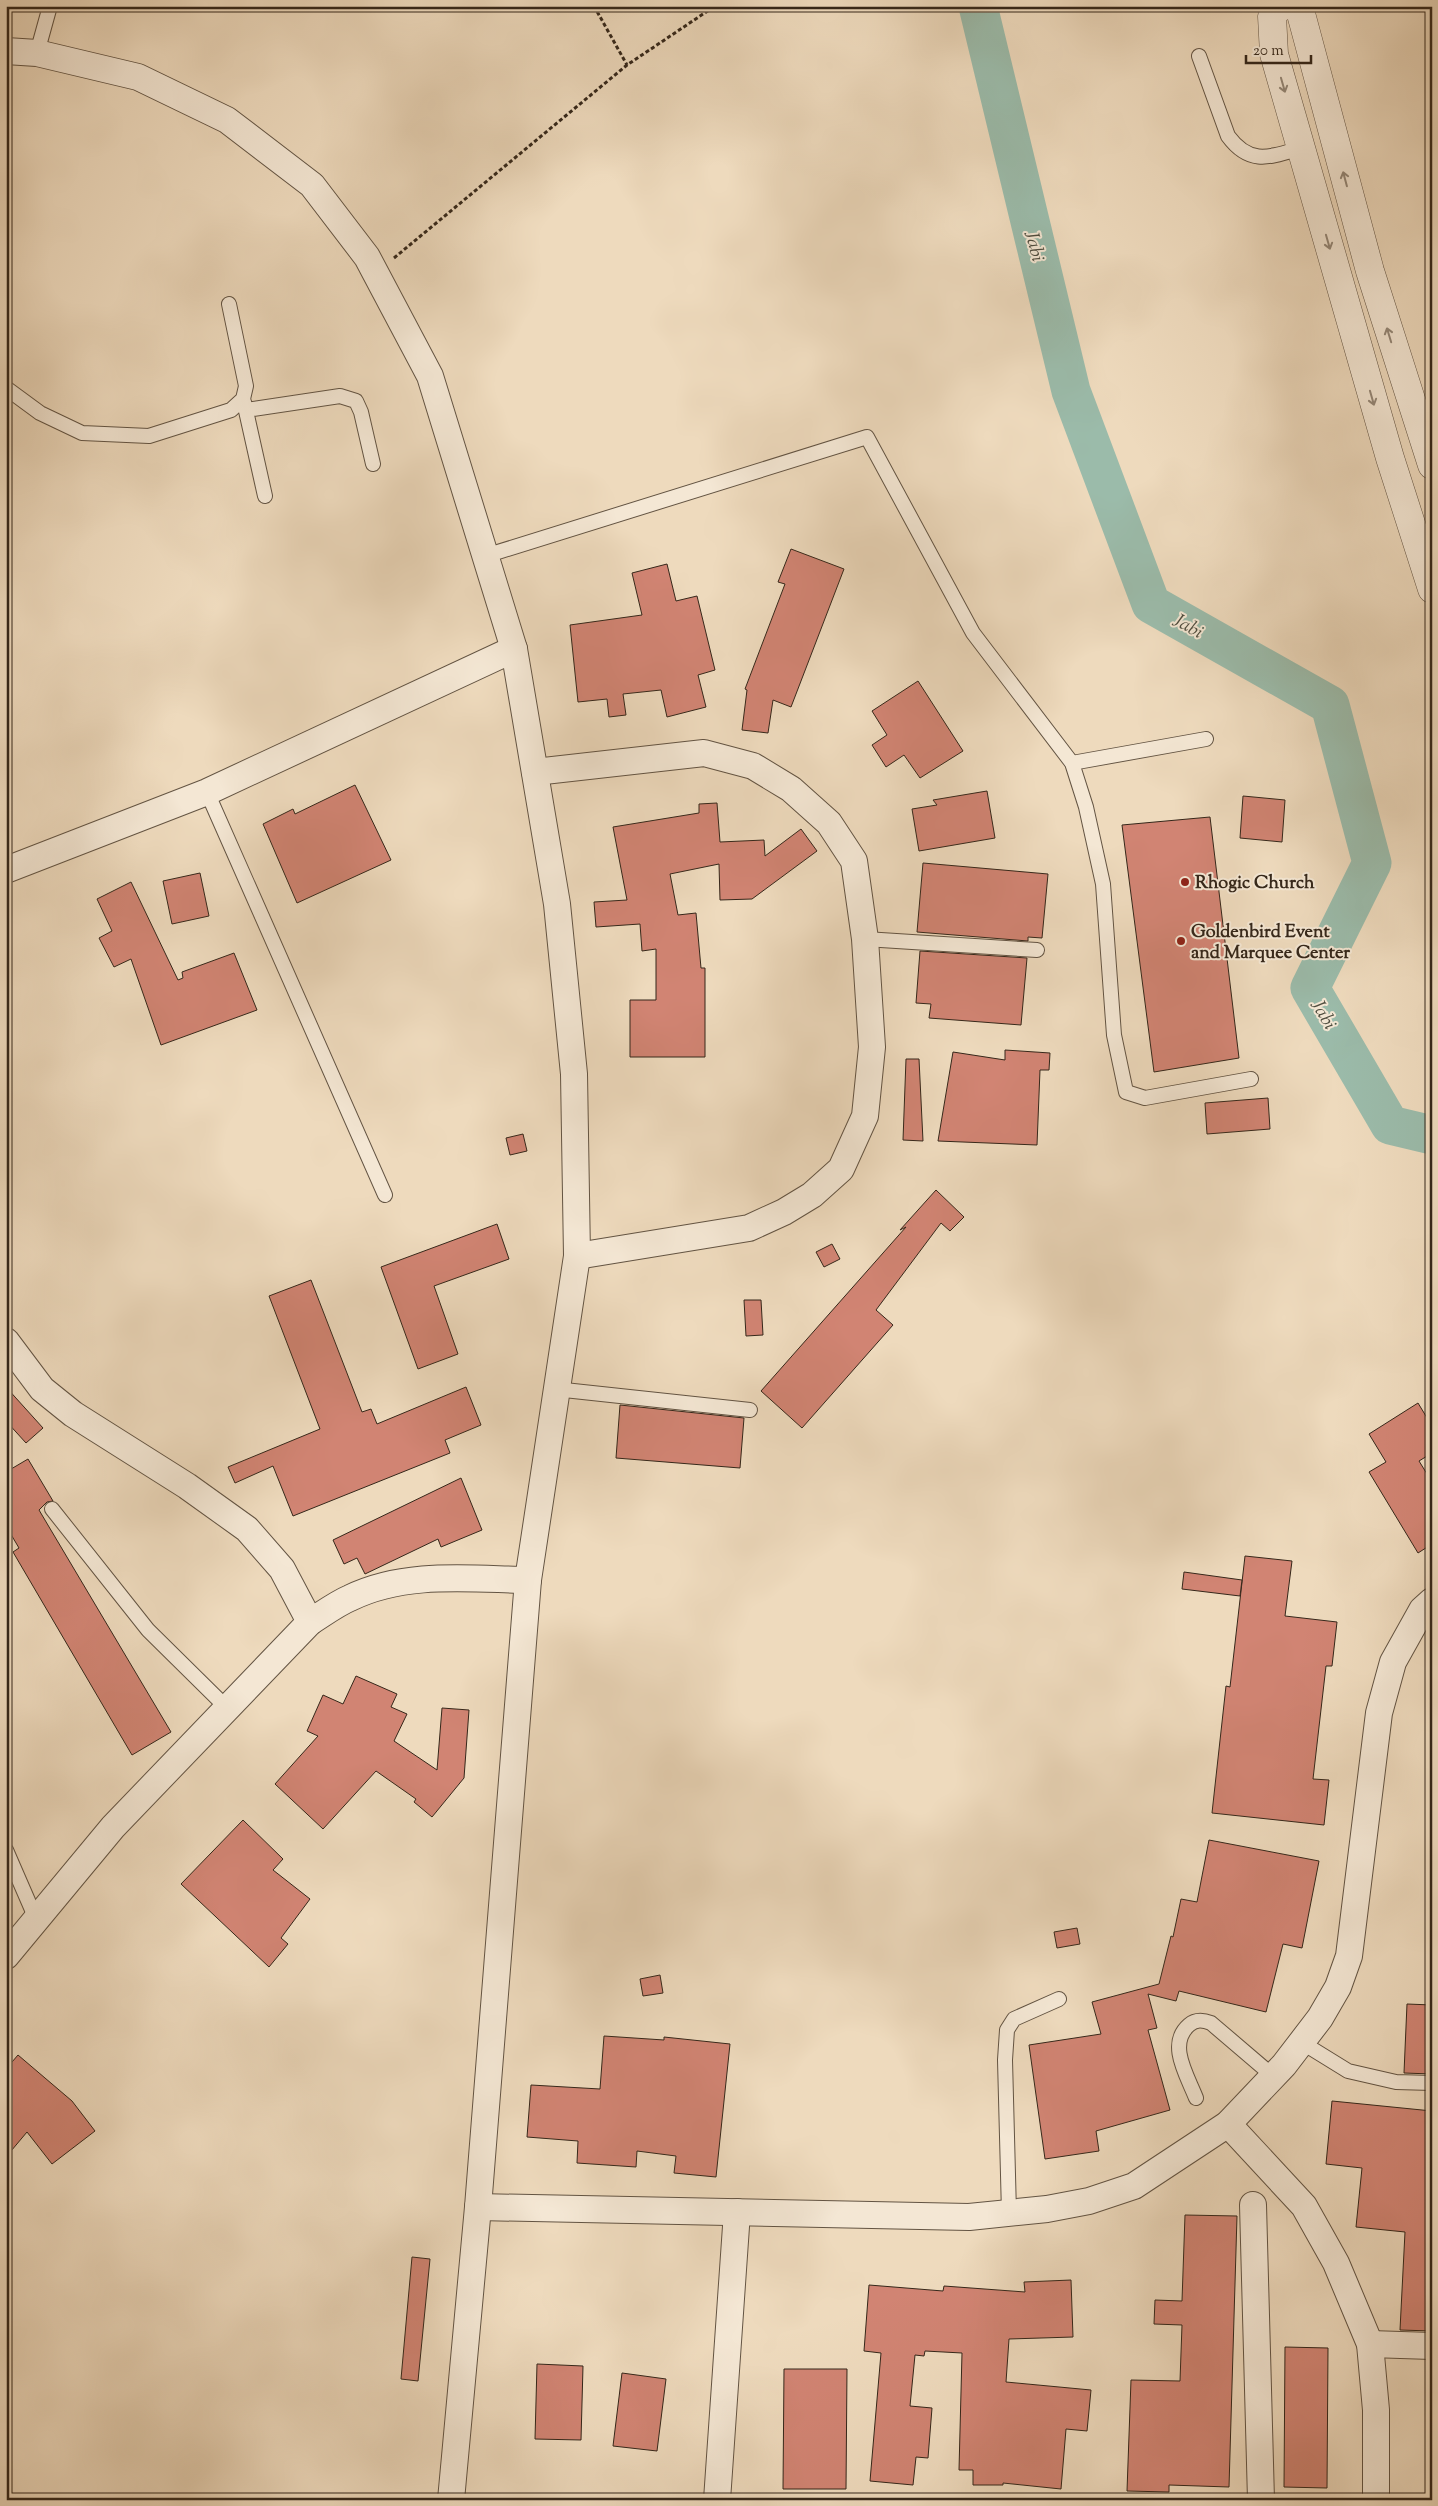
<svg xmlns="http://www.w3.org/2000/svg" width="1438" height="2506" font-family="'Sorts Mill Goudy',serif">
<style>
.lines{fill:none;stroke-linecap:round;stroke-linejoin:round}
.river{stroke:#9bbbaa;stroke-width:39}
.building{fill:#d18473;stroke:#35271a}
.service-casing{stroke:#635443;stroke-width:16}
.minor-casing{stroke:#635443;stroke-width:28}
.tertiary-casing{stroke:#635443;stroke-width:29}
.path{stroke:#35271a;stroke-width:3;stroke-dasharray:4 2.5;stroke-linecap:butt}
.service{stroke:#f4e7d4;stroke-width:14}
.minor{stroke:#f4e7d4;stroke-width:26}
.tertiary{stroke:#f4e7d4;stroke-width:28}
.oneway{stroke:#948777}
.poi-dot{fill:#8f2418;stroke:#f4e7d4;stroke-width:2}
.labels{text-anchor:middle;stroke-width:4;stroke-linejoin:round;paint-order:stroke}
.poi-label{font-size:18px;font-weight:bold;fill:#35271a;stroke:#f4e7d4;text-anchor:start}
.water-label{font-size:19px;font-style:italic;fill:#4e4c3e;stroke:#f4e7d4}
</style>
<rect width="100%" height="100%" fill="#eedabd"/>
<filter id="stains"><feTurbulence type="fractalNoise" baseFrequency=".004" numOctaves="4"/><feColorMatrix values="0 0 0 0 .2 0 0 0 0 .09 0 0 0 0 .02 0 0 0 .5 -.17"/></filter>
<radialGradient id="worn" r=".72"><stop offset=".6" stop-color="#630" stop-opacity="0"/><stop offset="1" stop-color="#630" stop-opacity=".3"/></radialGradient>
<g class="lines">
<polyline class="river" points="978,6 1071,391 1151,604 1330,705 1372,863 1310,988 1390,1125 1432,1135"/>
</g>
<g class="building">
<polygon points="791,549 844,569 791,707 773,700 768,733 742,730 747,690 745,689 785,584 778,582"/>
<polygon points="667,564 676,601 697,596 715,670 698,675 706,707 667,717 661,690 623,694 626,715 609,717 607,699 578,702 570,625 642,615 632,573"/>
<polygon points="918,681 963,751 920,778 904,755 886,767 872,745 887,735 872,711"/>
<polygon points="355,785 391,860 297,903 263,824 293,809 295,814"/>
<polygon points="987,791 995,838 919,851 912,809 937,805 933,800"/>
<polygon points="1243,796 1285,800 1282,842 1240,838"/>
<polygon points="717,803 720,842 764,840 765,856 801,829 817,851 752,899 720,900 719,864 670,874 678,915 696,913 701,968 705,968 705,1057 630,1057 630,1000 656,1000 656,949 642,951 640,924 596,927 594,902 627,900 613,827 699,813 699,804"/>
<polygon points="1210,817 1239,1058 1154,1072 1122,825"/>
<polygon points="923,863 1048,874 1042,938 1028,937 1028,941 917,932"/>
<polygon points="200,873 209,916 172,924 163,881"/>
<polygon points="131,882 178,980 183,978 182,972 234,953 257,1010 161,1045 131,959 114,967 99,938 112,931 97,899"/>
<polygon points="920,951 1027,958 1021,1025 929,1018 931,1004 916,1003"/>
<polygon points="1005,1050 1050,1053 1049,1070 1040,1070 1037,1145 938,1141 953,1052 1005,1060"/>
<polygon points="906,1059 919,1059 923,1141 903,1140"/>
<polygon points="1268,1098 1270,1129 1207,1134 1205,1103"/>
<polygon points="523,1134 527,1151 510,1155 506,1138"/>
<polygon points="936,1190 964,1217 950,1231 941,1223 876,1310 893,1325 802,1428 761,1391 906,1227 900,1230"/>
<polygon points="497,1224 509,1259 434,1286 458,1354 418,1369 381,1267"/>
<polygon points="832,1244 840,1259 824,1267 816,1252"/>
<polygon points="311,1280 362,1412 371,1409 377,1424 466,1387 481,1425 445,1440 450,1453 293,1516 273,1466 235,1483 228,1467 320,1429 269,1296"/>
<polygon points="744,1300 761,1300 763,1335 746,1336"/>
<polygon points="6,1387 43,1428 26,1443 6,1421"/>
<polygon points="1418,1403 1432,1426 1432,1453 1419,1461 1432,1482 1432,1544 1418,1553 1369,1472 1386,1462 1369,1434"/>
<polygon points="620,1405 744,1418 740,1468 616,1458"/>
<polygon points="28,1459 53,1501 47,1502 39,1510 171,1732 132,1755 13,1552 19,1548 6,1526 6,1472"/>
<polygon points="461,1478 482,1530 441,1547 438,1539 365,1574 357,1558 344,1564 333,1540"/>
<polygon points="1245,1556 1292,1561 1285,1616 1337,1622 1332,1666 1326,1666 1313,1779 1329,1780 1324,1825 1212,1813 1226,1686 1230,1687"/>
<polygon points="1184,1572 1242,1580 1240,1596 1182,1589"/>
<polygon points="356,1676 397,1694 391,1707 407,1714 394,1741 437,1770 442,1708 469,1710 464,1778 432,1817 414,1802 416,1799 376,1771 323,1829 275,1784 318,1736 307,1731 323,1695 343,1704"/>
<polygon points="243,1820 283,1859 273,1870 310,1899 281,1938 288,1944 269,1967 181,1884"/>
<polygon points="1209,1840 1319,1861 1302,1948 1283,1944 1266,2012 1179,1991 1176,2001 1148,1994 1157,2028 1148,2030 1170,2110 1096,2131 1099,2151 1045,2159 1029,2045 1101,2034 1092,2002 1159,1984 1171,1936 1173,1937 1181,1899 1197,1902"/>
<polygon points="1077,1928 1080,1944 1057,1948 1054,1932"/>
<polygon points="660,1975 663,1993 643,1996 640,1979"/>
<polygon points="1407,2004 1432,2005 1432,2074 1404,2073"/>
<polygon points="604,2036 664,2040 664,2037 730,2044 716,2177 674,2173 676,2156 637,2151 636,2167 577,2163 578,2141 527,2137 531,2085 600,2089"/>
<polygon points="18,2055 72,2101 95,2131 52,2164 27,2132 6,2157 6,2069"/>
<polygon points="1332,2101 1432,2111 1432,2331 1400,2330 1405,2232 1356,2227 1362,2168 1326,2164"/>
<polygon points="1185,2215 1237,2216 1229,2487 1169,2485 1169,2492 1127,2491 1131,2380 1180,2381 1182,2325 1154,2324 1155,2300 1182,2301"/>
<polygon points="412,2257 430,2259 418,2381 401,2379"/>
<polygon points="1071,2280 1073,2337 1009,2339 1006,2382 1091,2390 1087,2431 1066,2429 1061,2489 1003,2483 1003,2485 973,2485 973,2470 959,2470 962,2353 925,2351 924,2356 915,2355 910,2406 932,2408 928,2458 916,2457 913,2485 870,2481 881,2353 864,2351 869,2285 943,2291 944,2286 1025,2292 1024,2282"/>
<polygon points="1285,2347 1328,2348 1327,2488 1284,2487"/>
<polygon points="537,2364 583,2366 581,2440 535,2439"/>
<polygon points="784,2369 847,2369 846,2489 783,2489"/>
<polygon points="622,2373 666,2379 657,2451 613,2446"/>
</g>
<g class="lines">
<g class="service-casing">
<g id="service">
<polyline points="37,53 50,6"/>
<path d="M 1199,56 L 1228,136 C 1250,166 1270,157 1301,148"/>
<polyline points="6,388 40,413 82,433 149,436 231,410 243,399 246,386 229,304"/>
<polyline points="244,402 265,496"/>
<polyline points="246,410 340,396 356,401 361,412 373,464"/>
<polyline points="485,556 867,437 973,633 1072,763 1086,807 1103,884 1114,1035 1126,1092 1145,1098 1251,1079"/>
<polyline points="1072,763 1206,739"/>
<polyline points="207,792 385,1195"/>
<polyline points="865,939 1037,950"/>
<polyline points="555,1389 750,1410"/>
<polyline points="52,1509 148,1630 227,1708"/>
<polyline points="6,1850 36,1919"/>
<polyline points="1301,2042 1348,2071 1396,2082 1432,2083"/>
<path d="M 1196,2098 C 1187,2075 1167,2044 1189,2025 C 1196,2019 1203,2020 1211,2023 L 1273,2076"/>
<polyline points="1009,2213 1005,2060 1007,2030 1014,2019 1059,1999"/>
</g>
</g>
<g class="minor-casing">
<g id="minor">
<polyline points="6,51 37,53 138,77 227,120 312,185 367,257 430,376 514,649 557,904 574,1074 577,1256 528,1580 478,2207 451,2500"/>
<polyline points="535,772 704,753 753,766 791,789 829,823 854,861 865,939 872,1047 865,1116 841,1169 812,1195 784,1212 749,1228 577,1256"/>
<polyline points="6,870 207,792 514,649"/>
<polyline points="6,1341 42,1389 73,1414 187,1486 247,1529 282,1569 310,1622"/>
<path d="M 6,1956 L 113,1827 L 310,1622 C 323,1614 336,1604 350,1598 C 405,1571 469,1579 528,1580"/>
<polyline points="1228,2124 1304,2206 1336,2263 1370,2344 1376,2410 1376,2500"/>
<polyline points="1253,2205 1261,2500"/>
<polyline points="478,2207 969,2217 1047,2209 1089,2201 1134,2186 1228,2124 1284,2065 1320,2018 1338,1987 1349,1956 1379,1713 1393,1662 1422,1610 1432,1601"/>
<polyline points="1370,2344 1432,2346"/>
<polyline points="717,2500 737,2212"/>
</g>
</g>
<g class="tertiary-casing">
<g id="tertiary">
<polyline points="1280,6 1272,16 1274,54 1390,458 1432,589"/>
<polyline points="1292,6 1300,10 1370,271 1432,465"/>
</g>
</g>
<g class="path">
<polyline points="594,6 627,65"/>
<polyline points="394,258 627,65 715,6"/>
</g>
<use href="#service" class="service"/>
<use href="#minor" class="minor"/>
<use href="#tertiary" class="tertiary"/>
</g>
<defs><path id="oneway-shaft" d="M-6 0H5M1.5-3L5.5 0L1.5 3" fill="none" stroke-width="1.6" stroke-linecap="round" stroke-linejoin="round" transform="scale(1.25)"/></defs>
<g class="oneway">
<use href="#oneway-shaft" transform="translate(1283 85) rotate(74)"/>
<use href="#oneway-shaft" transform="translate(1345 179) rotate(-105)"/>
<use href="#oneway-shaft" transform="translate(1328 242) rotate(74)"/>
<use href="#oneway-shaft" transform="translate(1389 335) rotate(-107)"/>
<use href="#oneway-shaft" transform="translate(1372 398) rotate(74)"/>
</g>
<g class="poi-dot">
<circle cx="1185" cy="882" r="5"/>
<circle cx="1181" cy="941" r="5"/>
</g>
<g class="labels">
<g class="poi-label">
<text x="1195" y="888">Rhogic Church</text>
<text x="1191" y="937">Goldenbird Event<tspan x="1191" dy="21">and Marquee Center</tspan></text>
</g>
<g class="water-label">
<text transform="translate(1036 246) rotate(76)" y="7">Jabi</text>
<text transform="translate(1189 625) rotate(29)" y="7">Jabi</text>
<text transform="translate(1325 1014) rotate(60)" y="7">Jabi</text>
</g>
</g>
<rect width="1438" height="2506" fill="none" stroke="#eedabd" stroke-width="25"/>
<rect x="8" y="8" width="1423" height="2491" fill="none" stroke="#35271a" stroke-width="2.5"/>
<rect x="12" y="12" width="1413" height="2481" fill="none" stroke="#35271a"/>
<path d="M1246 55v8h65v-8" fill="none" stroke="#35271a" stroke-width="2.5"/>
<text x="1253" y="55" font-size="15" fill="#35271a" stroke="#f4e7d4" stroke-width="4" paint-order="stroke">20 m</text>
<rect width="100%" height="100%" filter="url(#stains)"/>
<rect width="100%" height="100%" fill="url(#worn)"/>
</svg>
